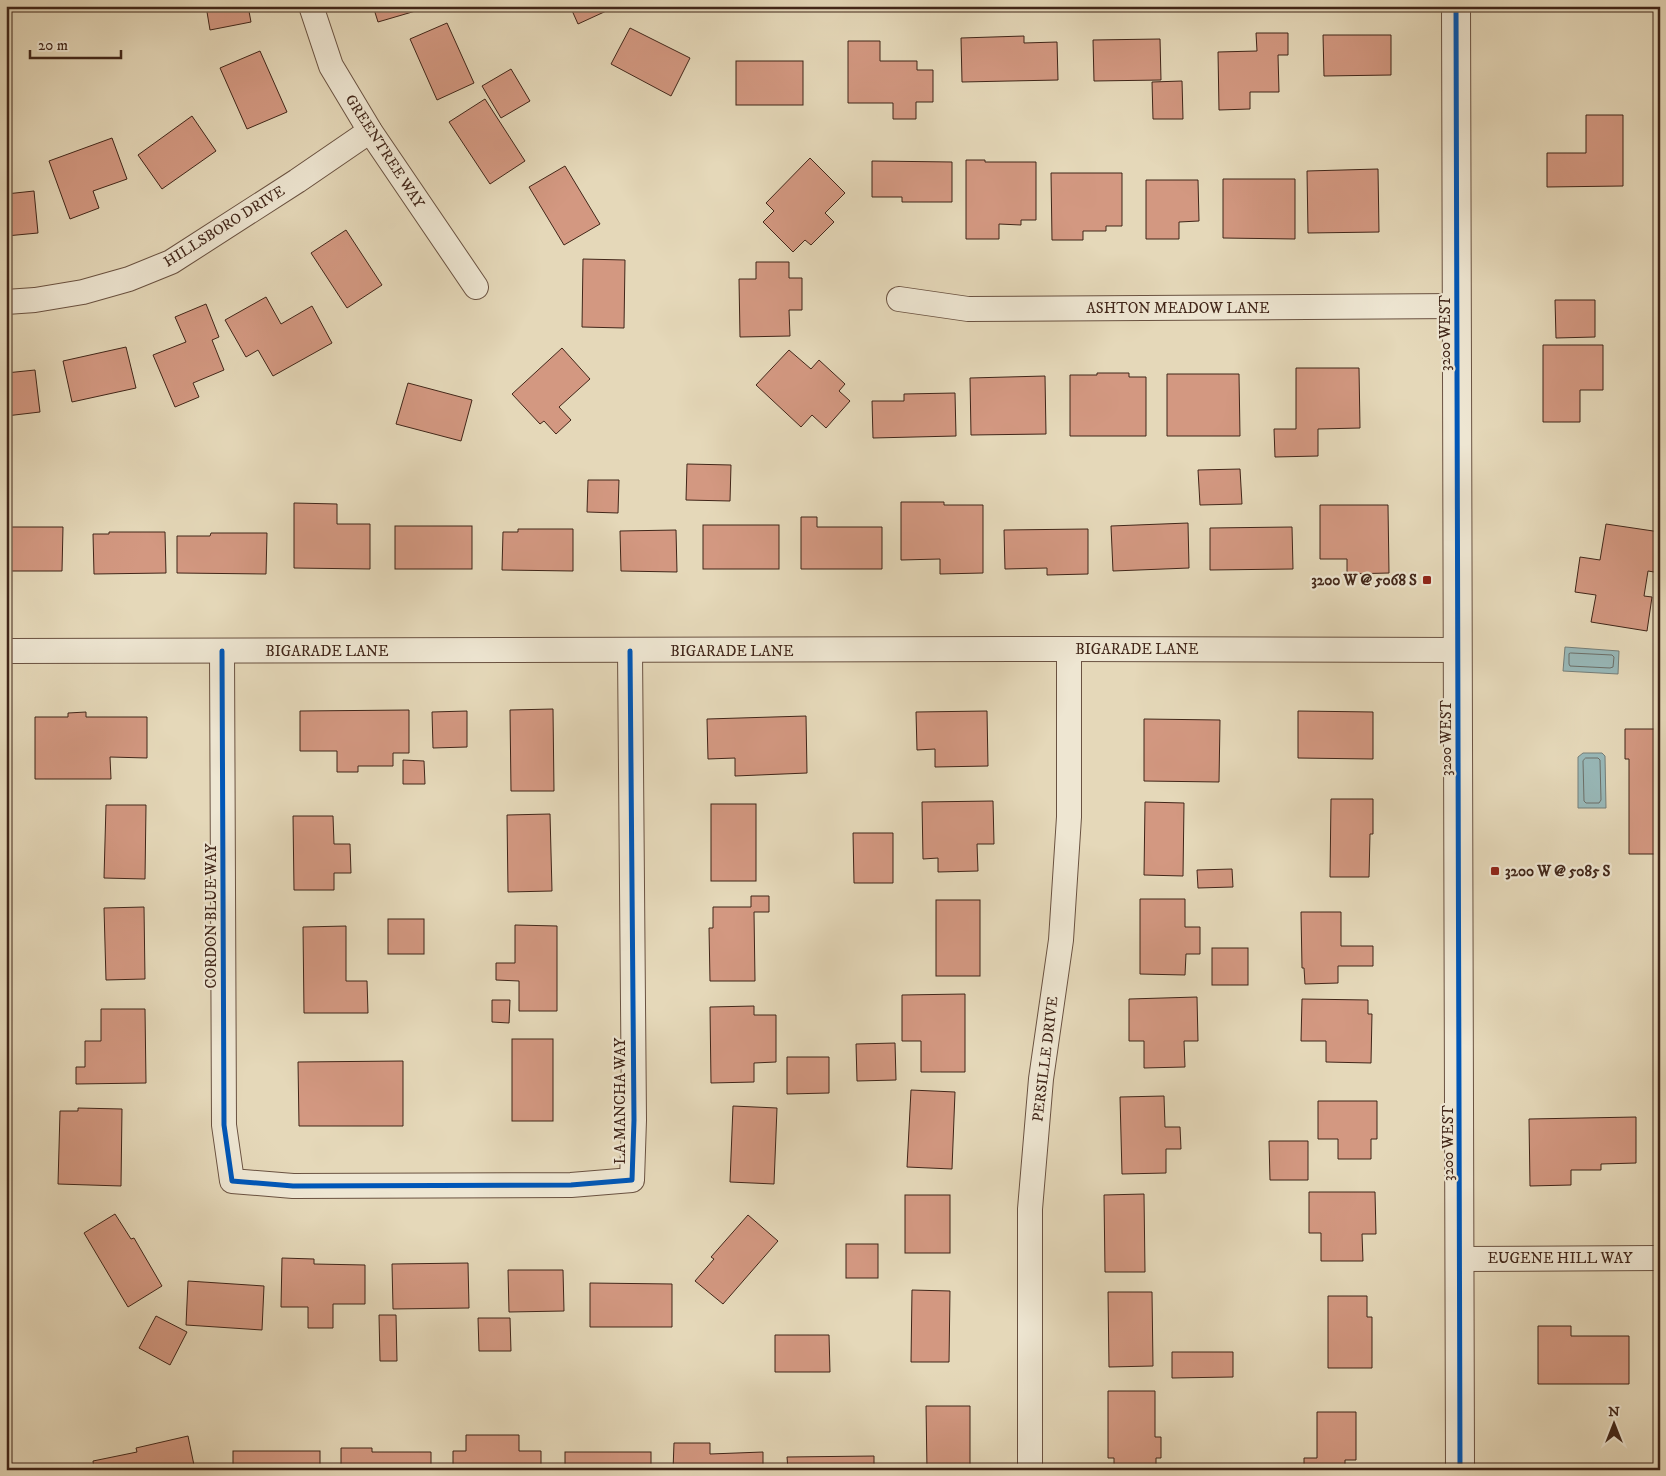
<svg xmlns="http://www.w3.org/2000/svg" width="1666" height="1476" font-family="'IM FELL DW Pica',serif">
<style>
.water{fill:#98b8b8;stroke:#757e78}
.lines{fill:none;stroke-linecap:round;stroke-linejoin:round}
.shore{stroke:#6c6f68;stroke-width:1}
.building{fill:#d39881;stroke:#412619}
.minor-casing{stroke:#6a5241;stroke-width:26}
.tertiary-casing{stroke:#6a5241;stroke-width:30}
.minor{stroke:#eee6d2;stroke-width:24}
.tertiary{stroke:#eee6d2;stroke-width:28}
.cycleway-casing{stroke:#eee6d2;stroke-width:8}
.cycleway{stroke:#0057b8;stroke-width:5}
.poi-dot{fill:#8f2418;stroke:#eee6d2;stroke-width:2}
.labels{text-anchor:middle;stroke-width:4.5;stroke-linejoin:round;paint-order:stroke}
.street-label{font-size:15px;fill:#412619;stroke:#eee6d2}
.poi-label{font-size:15px;font-weight:bold;fill:#412619;stroke:#eee6d2;text-anchor:end}
</style>
<rect width="100%" height="100%" fill="#e5d8b9"/>
<filter id="stains"><feTurbulence type="fractalNoise" baseFrequency=".004" numOctaves="4"/><feColorMatrix values="0 0 0 0 .2 0 0 0 0 .09 0 0 0 0 .02 0 0 0 .5 -.17"/></filter>
<radialGradient id="worn" r=".72"><stop offset=".6" stop-color="#630" stop-opacity="0"/><stop offset="1" stop-color="#630" stop-opacity=".3"/></radialGradient>
<g class="water">
<polygon points="1565,647 1619,651 1618,674 1563,671"/>
<polygon points="1583,753 1602,753 1605,756 1606,808 1578,808 1578,757"/>
</g>
<g class="lines">
<g class="shore">
<polygon points="1571,653 1612,655 1614,657 1613,667 1610,668 1570,666 1569,664 1569,654"/>
<polygon points="1586,758 1598,758 1600,760 1601,800 1599,803 1586,803 1584,801 1583,761"/>
</g>
</g>
<g class="building">
<polygon points="206,6 248,6 251,22 210,30"/>
<polygon points="373,6 418,6 419,10 378,22"/>
<polygon points="570,6 614,6 615,7 578,24"/>
<polygon points="447,23 474,83 437,100 410,39"/>
<polygon points="630,28 690,58 671,96 611,64"/>
<polygon points="1256,33 1288,33 1288,55 1278,55 1279,92 1250,92 1250,109 1219,110 1218,52 1257,51"/>
<polygon points="1323,35 1391,35 1391,75 1324,76"/>
<polygon points="1024,36 1024,43 1057,42 1058,80 962,82 961,38"/>
<polygon points="1160,39 1161,80 1094,81 1093,40"/>
<polygon points="848,41 880,41 880,61 917,61 917,70 933,70 933,102 916,102 916,119 893,119 893,103 848,103"/>
<polygon points="260,51 287,112 247,129 220,68"/>
<rect x="736" y="61" width="67" height="44"/>
<polygon points="511,69 530,101 501,118 482,86"/>
<polygon points="1182,81 1183,119 1153,119 1152,82"/>
<polygon points="485,99 525,161 490,184 449,122"/>
<polygon points="1586,115 1623,115 1623,186 1547,187 1547,153 1586,153"/>
<polygon points="192,116 216,151 162,189 138,155"/>
<polygon points="112,138 127,179 93,191 99,208 70,219 49,161"/>
<polygon points="810,158 845,193 825,213 834,222 811,245 805,240 793,252 763,222 774,211 766,203"/>
<polygon points="966,160 985,160 985,162 1036,162 1036,220 1021,220 1021,225 999,224 999,239 966,239"/>
<polygon points="872,161 952,162 952,202 902,202 902,197 872,197"/>
<polygon points="565,166 600,224 564,245 529,187"/>
<polygon points="1378,169 1379,232 1308,233 1307,171"/>
<polygon points="1051,173 1122,173 1122,226 1106,226 1106,231 1083,231 1083,240 1052,240"/>
<polygon points="1223,179 1295,179 1295,239 1223,238"/>
<polygon points="1146,180 1198,180 1199,221 1179,222 1179,239 1146,239"/>
<polygon points="34,191 38,233 6,236 6,194"/>
<polygon points="346,230 382,285 347,308 311,253"/>
<polygon points="583,259 625,260 624,328 582,327"/>
<polygon points="756,262 789,262 789,278 802,278 802,310 789,310 790,336 740,337 739,279 756,279"/>
<polygon points="266,297 281,324 312,306 332,343 273,376 258,350 246,357 225,320"/>
<polygon points="1555,300 1595,300 1595,337 1556,338"/>
<polygon points="206,304 219,337 212,340 224,370 193,383 199,397 175,407 153,355 186,342 175,317"/>
<polygon points="1543,345 1603,345 1603,390 1580,390 1580,422 1543,422"/>
<polygon points="126,347 136,388 72,402 63,361"/>
<polygon points="562,348 590,379 559,407 571,420 556,434 544,421 540,424 512,394"/>
<polygon points="789,350 811,369 819,360 845,384 839,391 850,401 826,428 812,415 801,427 756,385"/>
<polygon points="1296,368 1359,368 1360,428 1318,429 1318,456 1275,457 1274,429 1296,429"/>
<polygon points="35,370 40,412 6,416 6,373"/>
<polygon points="1097,373 1129,373 1129,377 1146,377 1146,436 1070,436 1070,375 1097,375"/>
<polygon points="1167,374 1239,374 1240,436 1167,436"/>
<polygon points="1045,376 1046,434 971,435 970,378"/>
<polygon points="408,383 472,400 461,441 396,424"/>
<polygon points="955,393 956,436 873,438 872,401 904,401 904,394"/>
<polygon points="687,464 731,465 730,501 686,500"/>
<polygon points="1240,469 1242,504 1200,505 1198,470"/>
<polygon points="588,480 619,480 618,513 587,512"/>
<polygon points="901,502 944,502 944,505 983,505 983,573 940,574 940,559 901,560"/>
<polygon points="294,503 337,504 337,524 370,524 370,569 294,568"/>
<polygon points="1320,505 1388,505 1389,573 1347,574 1347,559 1320,559"/>
<polygon points="801,517 817,517 817,527 882,527 882,569 801,569"/>
<polygon points="1188,523 1189,568 1113,571 1111,526"/>
<polygon points="1606,524 1660,532 1660,573 1648,571 1644,596 1652,597 1647,631 1591,622 1596,595 1575,592 1580,557 1600,560"/>
<rect x="703" y="525" width="76" height="44"/>
<rect x="395" y="526" width="77" height="43"/>
<polygon points="6,527 63,527 62,571 6,571"/>
<polygon points="1292,527 1293,569 1210,570 1210,528"/>
<polygon points="518,529 573,529 573,571 502,570 503,532 518,532"/>
<polygon points="1088,529 1088,574 1047,575 1047,568 1005,569 1004,530"/>
<polygon points="676,530 677,572 621,571 620,531"/>
<polygon points="109,532 165,532 166,573 94,574 93,534 109,534"/>
<polygon points="211,533 267,533 266,574 177,573 177,536 210,536"/>
<polygon points="553,709 554,791 511,791 510,710"/>
<polygon points="409,710 409,753 393,753 393,766 358,766 358,772 337,772 337,751 300,751 300,711"/>
<polygon points="467,711 467,747 433,748 432,712"/>
<polygon points="987,711 988,766 935,767 935,749 917,750 916,712"/>
<polygon points="1298,711 1373,712 1373,759 1298,758"/>
<polygon points="86,712 86,717 147,717 147,758 110,757 111,779 35,779 35,717 68,717 68,713"/>
<polygon points="806,716 807,773 735,776 735,758 708,759 707,719"/>
<polygon points="1144,719 1220,720 1219,782 1144,781"/>
<polygon points="1625,729 1660,729 1660,854 1629,854 1629,759 1625,759"/>
<polygon points="403,760 424,761 425,784 403,784"/>
<polygon points="1331,799 1373,799 1373,834 1370,834 1369,877 1330,877"/>
<polygon points="993,801 994,844 977,844 978,871 938,872 938,858 923,859 922,802"/>
<polygon points="1145,802 1184,803 1183,876 1144,875"/>
<rect x="711" y="804" width="45" height="77"/>
<polygon points="106,805 146,805 145,879 104,878"/>
<polygon points="550,814 552,891 508,892 507,815"/>
<polygon points="293,816 333,816 334,844 350,844 351,873 334,873 334,890 294,890"/>
<polygon points="853,833 893,833 893,883 854,883"/>
<polygon points="1232,869 1233,887 1198,888 1197,870"/>
<polygon points="751,896 769,896 769,912 754,912 755,981 710,981 709,928 713,928 713,907 751,907"/>
<polygon points="1140,899 1185,899 1185,927 1200,927 1200,954 1186,954 1185,975 1140,974"/>
<rect x="936" y="900" width="44" height="76"/>
<polygon points="144,907 145,979 106,980 104,908"/>
<polygon points="1301,912 1341,912 1341,946 1373,946 1373,966 1338,966 1338,983 1305,984 1304,968 1302,968"/>
<rect x="388" y="919" width="36" height="35"/>
<polygon points="515,925 557,926 557,1011 519,1011 519,981 496,980 496,963 515,963"/>
<polygon points="346,926 346,981 367,981 368,1013 304,1013 303,927"/>
<rect x="1212" y="948" width="36" height="37"/>
<polygon points="965,994 965,1072 921,1072 921,1041 902,1041 902,995"/>
<polygon points="1197,997 1198,1041 1184,1041 1185,1067 1144,1068 1144,1041 1129,1041 1129,999"/>
<polygon points="1302,999 1368,1000 1368,1014 1372,1014 1371,1063 1326,1062 1326,1041 1301,1041"/>
<polygon points="492,1000 510,1000 509,1023 492,1022"/>
<polygon points="754,1006 754,1015 776,1015 776,1062 754,1063 754,1082 711,1083 710,1007"/>
<polygon points="101,1009 145,1009 146,1083 76,1084 76,1067 85,1067 85,1041 101,1041"/>
<rect x="512" y="1039" width="41" height="82"/>
<polygon points="895,1043 896,1080 857,1081 856,1044"/>
<polygon points="787,1057 829,1057 829,1093 787,1094"/>
<polygon points="403,1061 403,1126 299,1126 298,1062"/>
<polygon points="911,1090 955,1092 952,1169 907,1167"/>
<polygon points="1164,1096 1165,1127 1180,1127 1181,1149 1166,1149 1166,1173 1122,1174 1120,1097"/>
<polygon points="1318,1101 1377,1101 1377,1139 1371,1139 1371,1159 1338,1159 1338,1139 1318,1139"/>
<polygon points="733,1106 777,1108 774,1184 730,1182"/>
<polygon points="78,1108 122,1109 121,1186 58,1184 60,1111 78,1111"/>
<polygon points="1636,1117 1636,1163 1601,1164 1601,1170 1571,1170 1571,1185 1530,1186 1529,1119"/>
<polygon points="1269,1141 1308,1141 1308,1180 1270,1180"/>
<polygon points="1309,1192 1375,1192 1376,1234 1362,1234 1363,1261 1321,1261 1321,1233 1309,1233"/>
<polygon points="1144,1194 1145,1272 1105,1272 1104,1195"/>
<rect x="905" y="1195" width="45" height="58"/>
<polygon points="115,1214 131,1239 134,1238 162,1286 128,1307 84,1233"/>
<polygon points="748,1215 778,1241 723,1304 695,1281 714,1259 711,1257"/>
<rect x="846" y="1244" width="32" height="34"/>
<polygon points="282,1258 314,1259 314,1264 365,1265 365,1304 333,1304 333,1328 308,1328 308,1307 281,1307"/>
<polygon points="468,1263 469,1308 393,1309 392,1264"/>
<polygon points="508,1270 563,1270 564,1311 509,1312"/>
<polygon points="188,1281 264,1286 262,1330 186,1325"/>
<polygon points="590,1283 672,1284 672,1327 590,1327"/>
<polygon points="912,1290 950,1291 949,1362 911,1362"/>
<polygon points="1108,1292 1152,1292 1153,1366 1109,1367"/>
<polygon points="1328,1296 1367,1296 1367,1317 1372,1317 1372,1368 1328,1368"/>
<polygon points="379,1315 396,1315 397,1361 380,1361"/>
<polygon points="156,1316 187,1332 170,1365 139,1348"/>
<polygon points="478,1318 510,1318 511,1351 479,1351"/>
<polygon points="1538,1326 1571,1326 1571,1336 1629,1336 1629,1384 1538,1384"/>
<polygon points="775,1335 829,1335 830,1372 775,1372"/>
<polygon points="1172,1352 1233,1352 1233,1377 1172,1378"/>
<polygon points="1108,1391 1155,1391 1155,1437 1161,1437 1161,1458 1156,1458 1156,1470 1114,1470 1114,1458 1108,1458"/>
<polygon points="926,1406 970,1406 970,1470 927,1470"/>
<polygon points="1317,1412 1356,1412 1356,1460 1345,1460 1345,1470 1304,1470 1304,1458 1317,1458"/>
<polygon points="466,1435 519,1435 519,1451 541,1451 541,1470 453,1470 453,1451 466,1451"/>
<polygon points="188,1436 195,1470 94,1470 93,1461 137,1452 136,1448"/>
<polygon points="674,1443 710,1443 710,1454 763,1452 763,1470 673,1470"/>
<polygon points="341,1448 372,1448 372,1452 431,1452 431,1470 341,1470"/>
<rect x="233" y="1451" width="87" height="19"/>
<rect x="565" y="1452" width="86" height="18"/>
<polygon points="874,1456 874,1470 788,1470 787,1457"/>
</g>
<g class="lines">
<g class="minor-casing">
<g id="minor">
<polyline points="311,6 331,66 370,131 476,287"/>
<polyline points="899,299 968,309 1457,306"/>
<polyline points="6,302 35,300 83,292 129,279 171,262 297,181 370,131"/>
<polyline points="6,651 1069,649 1459,650"/>
<polyline points="222,651 224,1125 232,1181 293,1186 571,1185 632,1180 634,1120 630,651"/>
<polyline points="1460,1259 1660,1258"/>
<polyline points="1030,1470 1030,1209 1041,1079 1061,940 1069,817 1069,649"/>
</g>
</g>
<g class="tertiary-casing">
<polyline id="tertiary" points="1456,6 1460,1470"/>
</g>
<use href="#minor" class="minor"/>
<use href="#tertiary" class="tertiary"/>
<g class="cycleway-casing">
<g id="cycleway">
<polyline points="1456,6 1460,1470"/>
<polyline points="222,651 224,1125 232,1181 293,1186 571,1185 632,1180 634,1120 630,651"/>
</g>
</g>
<use href="#cycleway" class="cycleway"/>
</g>
<g class="poi-dot">
<rect x="1422" y="575" width="10" height="10" rx="2.5"/>
<rect x="1490" y="866" width="10" height="10" rx="2.5"/>
</g>
<g class="labels">
<g class="street-label">
<text transform="translate(385 151) rotate(57)" y="5">GREENTREE WAY</text>
<text transform="translate(224 226) rotate(-32)" y="5">HILLSBORO DRIVE</text>
<text x="1178" y="313">ASHTON MEADOW LANE</text>
<text transform="translate(1445 333) rotate(-90)" y="5">3200 WEST</text>
<text x="1137" y="654">BIGARADE LANE</text>
<text x="327" y="656">BIGARADE LANE</text>
<text x="732" y="656">BIGARADE LANE</text>
<text transform="translate(1446 738) rotate(-90)" y="5">3200 WEST</text>
<text transform="translate(211 916) rotate(-90)" y="5">CORDON BLUE WAY</text>
<text transform="translate(1045 1059) rotate(-83)" y="5">PERSILLE DRIVE</text>
<text transform="translate(620 1101) rotate(-90)" y="5">LA MANCHA WAY</text>
<text transform="translate(1448 1143) rotate(-90)" y="5">3200 WEST</text>
<text x="1560" y="1263">EUGENE HILL WAY</text>
</g>
<g class="poi-label">
<text x="1417" y="585">3200 W @ 5068 S</text>
<text x="1505" y="876" text-anchor="start">3200 W @ 5085 S</text>
</g>
</g>
<rect width="1666" height="1476" fill="none" stroke="#e5d8b9" stroke-width="25"/>
<rect x="8" y="8" width="1651" height="1461" fill="none" stroke="#412619" stroke-width="2.5"/>
<rect x="12" y="12" width="1641" height="1451" fill="none" stroke="#412619"/>
<g transform="translate(1614 1424)" stroke="#eee6d2" stroke-width="4" paint-order="stroke">
<path d="M0-4L9 19L0 12L-9 19Z" fill="#412619"/>
<text y="-8" font-size="14" font-weight="bold" text-anchor="middle" fill="#412619">N</text>
</g>
<path d="M30 50v8h91v-8" fill="none" stroke="#412619" stroke-width="2.5"/>
<text x="38" y="50" font-size="15" fill="#412619" stroke="#eee6d2" stroke-width="4" paint-order="stroke">20 m</text>
<rect width="100%" height="100%" filter="url(#stains)"/>
<rect width="100%" height="100%" fill="url(#worn)"/>
</svg>
